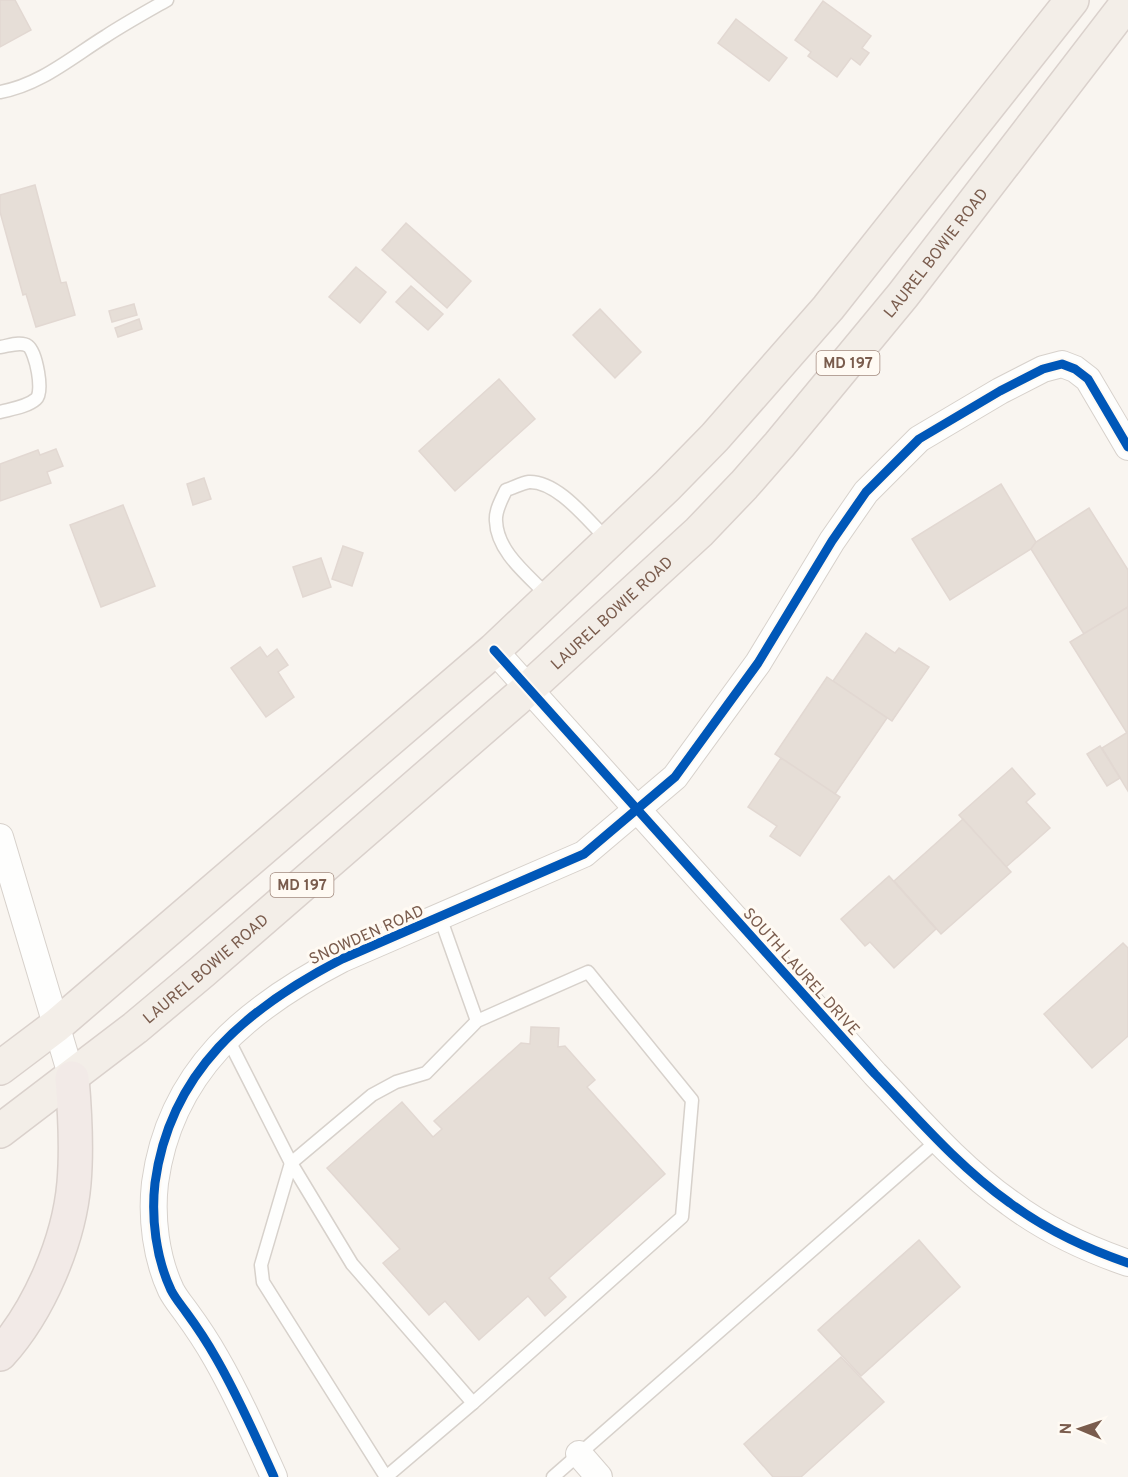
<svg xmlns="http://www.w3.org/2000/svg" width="1128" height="1477" font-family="Overpass,sans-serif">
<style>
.building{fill:#e6ded7;stroke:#e2d8d2;stroke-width:1.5}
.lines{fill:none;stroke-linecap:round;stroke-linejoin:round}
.lane-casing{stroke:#d7d1cb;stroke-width:15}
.street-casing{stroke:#d7d1cb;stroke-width:28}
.primary-casing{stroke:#dad1cc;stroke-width:36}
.highway-casing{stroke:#dad1cc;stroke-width:36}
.lane{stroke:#fefefd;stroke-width:12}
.street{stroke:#fefefd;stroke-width:26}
.primary{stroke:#f3eee8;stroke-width:33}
.highway{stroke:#f2eae7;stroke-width:33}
.cycleway-casing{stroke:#fffaf3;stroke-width:13}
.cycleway{stroke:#0057b8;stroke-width:9}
.labels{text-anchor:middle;stroke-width:6;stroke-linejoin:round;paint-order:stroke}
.shield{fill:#fffaf3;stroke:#a28b7f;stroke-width:1.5}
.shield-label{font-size:15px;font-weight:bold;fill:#7a5c4d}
.street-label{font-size:16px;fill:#7a5c4d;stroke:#fffaf3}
</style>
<rect width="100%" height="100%" fill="#f9f5f0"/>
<g class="building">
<polygon points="0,0 15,0 31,30 0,47"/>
<polygon points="823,1 871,36 862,48 869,53 860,65 851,58 837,77 808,56 811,52 795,40"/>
<polygon points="736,19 787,58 769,81 718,43"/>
<polygon points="35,185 61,283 66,282 75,315 36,327 26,294 23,295 0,212 0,195"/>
<polygon points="406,223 471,281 447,308 382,250"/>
<polygon points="356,267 386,292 360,323 329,297"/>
<polygon points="411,286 443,314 428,330 396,302"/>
<polygon points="134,304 137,315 112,322 109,311"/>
<polygon points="600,309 641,352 615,378 573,335"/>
<polygon points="139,319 142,329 118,337 115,328"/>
<polygon points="499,379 535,419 455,491 419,451"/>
<polygon points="56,449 63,466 47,472 51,483 0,501 0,464 38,450 40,455"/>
<polygon points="204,478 211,499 193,505 187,484"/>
<polygon points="1001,484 1036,542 1031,549 950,600 912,539"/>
<polygon points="123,505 155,586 101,607 70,525"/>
<polygon points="1089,508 1128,570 1128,607 1084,634 1031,549 1036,542"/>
<polygon points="343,546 363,553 352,586 332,579"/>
<polygon points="321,558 331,587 303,597 293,567"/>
<polygon points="1128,607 1128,732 1127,733 1070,642"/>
<polygon points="866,633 895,653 899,648 929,667 892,721 833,681"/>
<polygon points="260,647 267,657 277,649 288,665 278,672 294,697 266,717 231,668"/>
<polygon points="827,677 887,718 835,794 775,754"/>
<polygon points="1128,732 1128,791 1102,748"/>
<polygon points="1100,746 1120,778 1107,786 1087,754"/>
<polygon points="781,758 840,797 800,856 770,836 777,826 748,807"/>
<polygon points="1012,768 1035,794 1026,802 1050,828 1006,867 959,815"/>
<polygon points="963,819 1011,872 941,934 894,881"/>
<polygon points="889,876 936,929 894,968 870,942 865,946 841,919"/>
<polygon points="1123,943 1128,948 1128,1036 1092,1068 1044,1014"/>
<polygon points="531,1027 559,1028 558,1047 565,1046 595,1080 587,1087 665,1174 549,1278 566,1297 545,1316 528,1296 479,1340 445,1301 429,1315 383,1263 400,1249 327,1168 402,1102 433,1137 442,1129 434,1121 521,1043 530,1044"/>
<polygon points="919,1240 960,1287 861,1376 818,1330"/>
<polygon points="841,1357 884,1402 801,1477 773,1477 744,1444"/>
</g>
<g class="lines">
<g class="lane-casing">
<g id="lane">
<path d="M 0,92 C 40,85 72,57 106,36 C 126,23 146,12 167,0"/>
<path d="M 0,347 C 8,346 21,341 28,346 C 36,352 44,392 36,399 C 27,407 11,409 0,412"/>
<path d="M 548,596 C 528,575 497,552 496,521 C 495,510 502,499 506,490 C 513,488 522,483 529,482 C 558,481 588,521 607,539"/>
<polyline points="440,917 477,1021 588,972 692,1100 682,1217 473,1403 386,1477 263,1282 261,1265 291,1163 372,1095 396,1082 426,1073 477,1021"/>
<polyline points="227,1037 291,1163 352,1264 473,1403"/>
<polyline points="553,1477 938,1140"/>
</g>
</g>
<g class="street-casing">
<g id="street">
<path d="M 494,650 L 875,1074 C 918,1119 959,1167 1010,1203 C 1045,1229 1087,1249 1128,1263"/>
<polyline points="0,837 72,1078"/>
<polyline points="579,1454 599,1477"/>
<path d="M 274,1477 C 256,1437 238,1396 216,1358 C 207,1342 197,1327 186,1312 C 181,1305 175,1298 171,1290 C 156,1258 151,1218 155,1183 C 170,1071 247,1008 342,959 L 584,854 L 675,777 L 758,663 L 832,541 L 866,492 L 919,439 L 1000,391 L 1043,369 L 1062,364 L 1075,369 L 1088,379 L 1128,447"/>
</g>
</g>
<g class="primary-casing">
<g id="primary">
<polyline points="0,1068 57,1025 494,650 667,486 715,437 828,308 1072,0"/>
<path id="s1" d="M 0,1131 L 135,1028 L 203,971 L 529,688 L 699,532 L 744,485 L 779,445 L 903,295 L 1128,2"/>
</g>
</g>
<g class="highway-casing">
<path id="highway" d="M 0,1354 C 39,1311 69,1241 74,1183 C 77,1148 75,1113 72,1078"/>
</g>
<use href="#lane" class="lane"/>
<use href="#street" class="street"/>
<use href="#primary" class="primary"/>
<use href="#highway" class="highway"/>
<g class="cycleway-casing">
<g id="cycleway">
<path d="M 494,650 L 875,1074 C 918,1119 959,1167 1010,1203 C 1045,1229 1087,1249 1128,1263"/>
<path d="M 274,1477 C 256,1437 238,1396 216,1358 C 207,1342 197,1327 186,1312 C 181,1305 175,1298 171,1290 C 156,1258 151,1218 155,1183 C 170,1071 247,1008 342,959 L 584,854 L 675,777 L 758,663 L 832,541 L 866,492 L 919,439 L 1000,391 L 1043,369 L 1062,364 L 1075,369 L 1088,379 L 1128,447"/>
</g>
</g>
<use href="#cycleway" class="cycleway"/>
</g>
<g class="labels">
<g class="shield">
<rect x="816.5" y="351" width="63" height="24" rx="4.5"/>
<rect x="270.5" y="873" width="63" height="24" rx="4.5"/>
</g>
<g class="shield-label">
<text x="848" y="368">MD 197</text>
<text x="302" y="890">MD 197</text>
</g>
<g class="street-label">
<text dy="6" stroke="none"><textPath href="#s1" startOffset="1287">LAUREL BOWIE ROAD</textPath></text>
<text dy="6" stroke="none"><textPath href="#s1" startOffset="802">LAUREL BOWIE ROAD</textPath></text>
<text transform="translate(366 934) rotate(-24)" y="6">SNOWDEN ROAD</text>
<text dy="6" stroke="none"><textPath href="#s1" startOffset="262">LAUREL BOWIE ROAD</textPath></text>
<text transform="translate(802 971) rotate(48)" y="6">SOUTH LAUREL DRIVE</text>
</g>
</g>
<g transform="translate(1080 1429) rotate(272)" stroke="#fffaf3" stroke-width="4.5" paint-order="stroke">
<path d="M0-4.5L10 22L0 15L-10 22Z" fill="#7a5c4d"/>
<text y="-9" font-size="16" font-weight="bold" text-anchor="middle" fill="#7a5c4d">N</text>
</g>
</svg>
